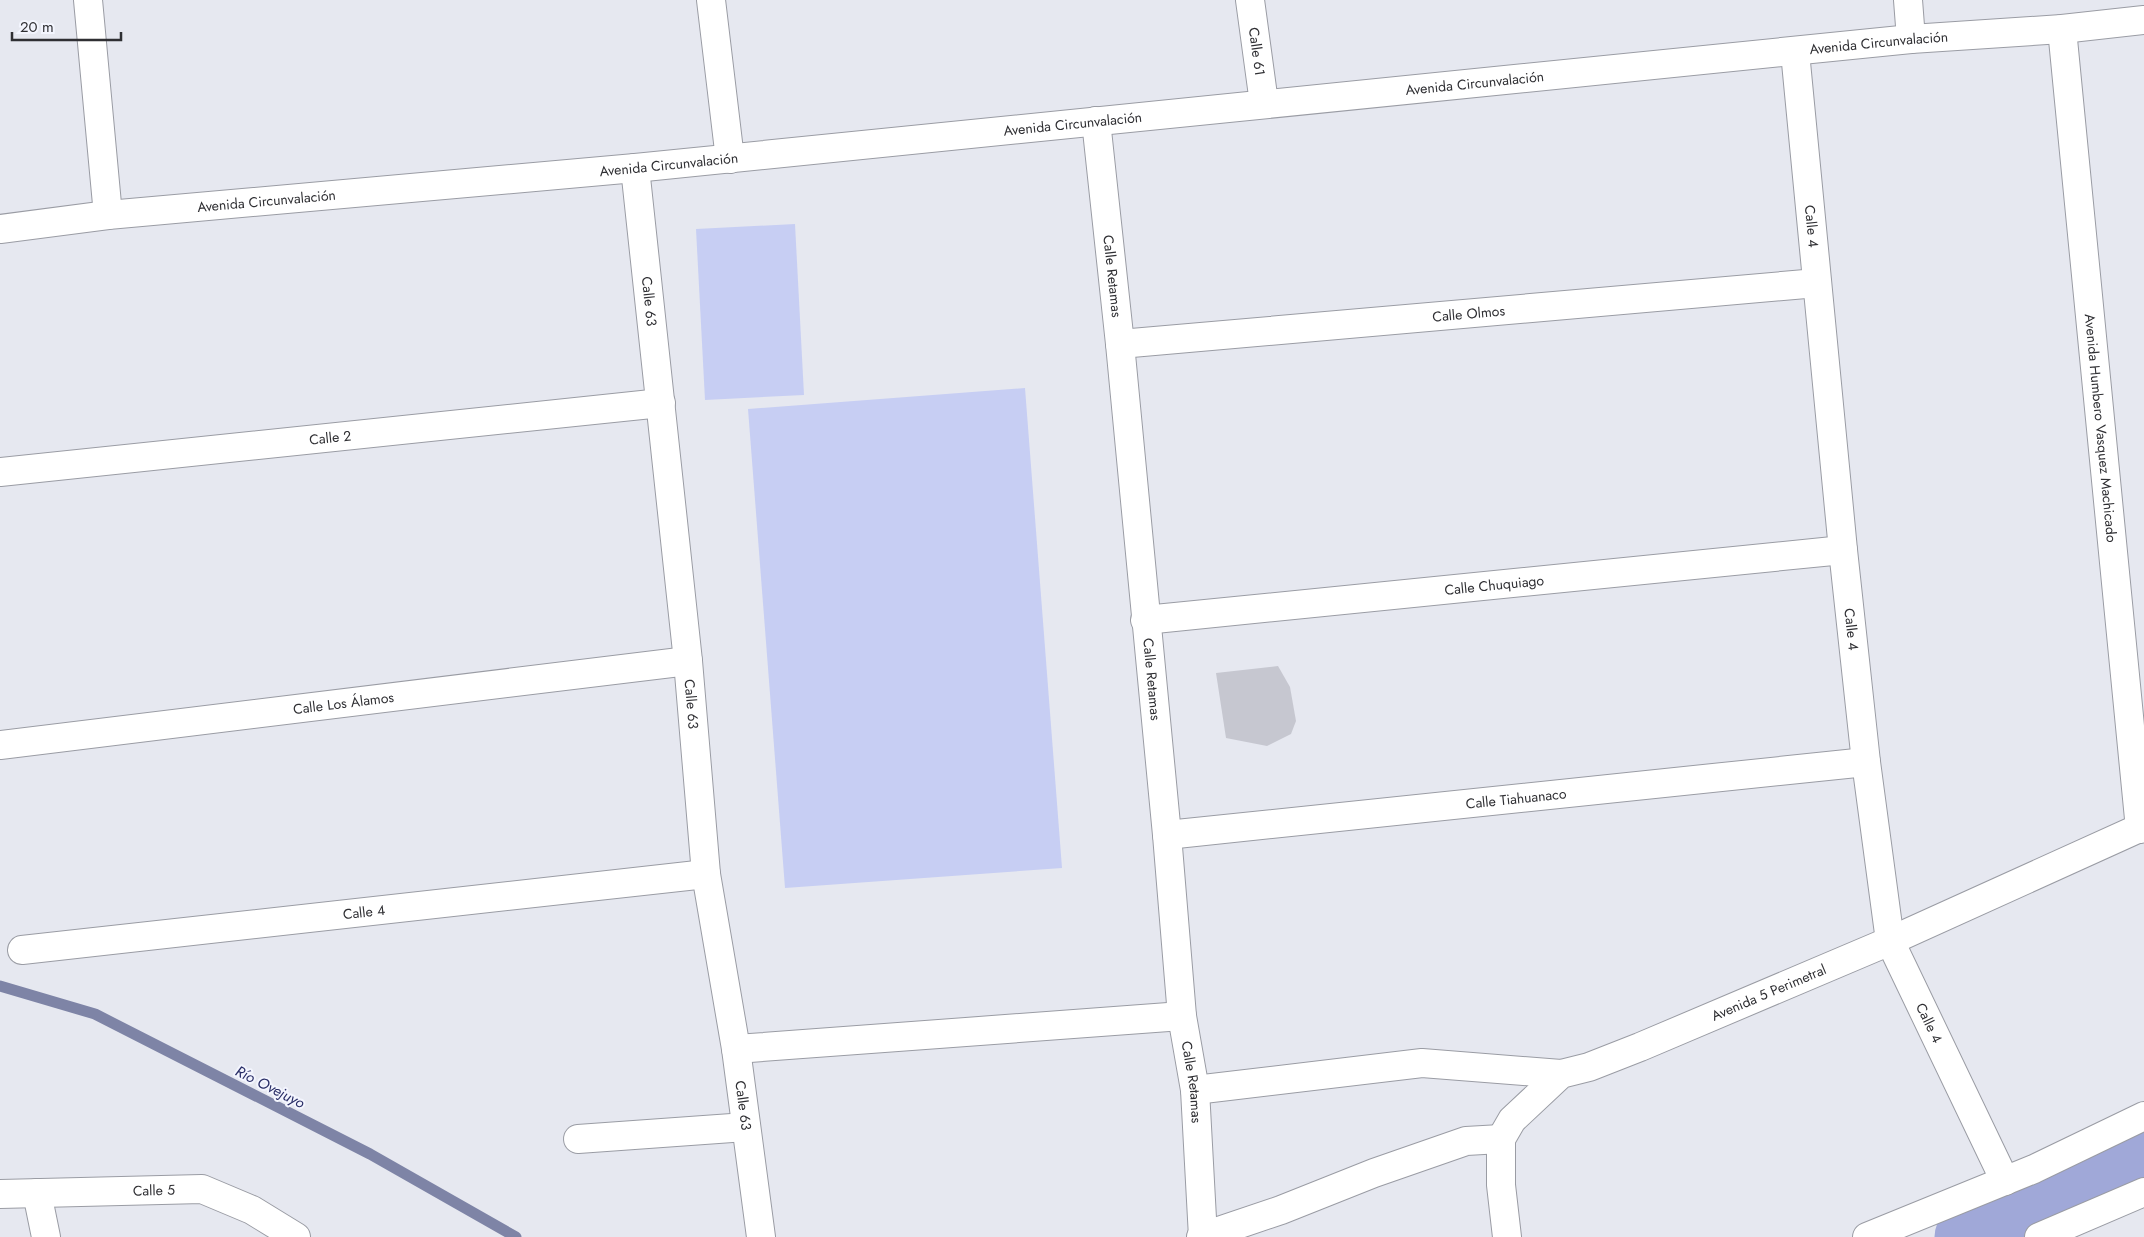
<svg xmlns="http://www.w3.org/2000/svg" width="2144" height="1237" font-family="Jost,sans-serif">
<style>
.green{fill:#c7cef3}
.lines{fill:none;stroke-linecap:round;stroke-linejoin:round}
.stream{stroke:#7e84a6;stroke-width:11}
.river{stroke:#a0a8d8;stroke-width:65}
.building{fill:#c6c7d0}
.minor-casing{stroke:#9a9ca4;stroke-width:30}
.minor{stroke:#fff;stroke-width:28}
.labels{text-anchor:middle;stroke-width:4;stroke-linejoin:round;paint-order:stroke}
.street-label{font-size:14px;fill:#2f2f33;stroke:#f3f5fe}
.water-label{font-size:15px;font-style:italic;fill:#292d66;stroke:#f3f5fe}
</style>
<rect width="100%" height="100%" fill="#e6e8f0"/>
<g class="green">
<polygon points="795,224 804,395 705,400 696,229"/>
<polygon points="1025,388 1062,868 785,888 748,409"/>
</g>
<g class="lines">
<polyline class="stream" points="0,986 95,1014 370,1154 516,1237"/>
<polyline class="river" points="1967,1237 2144,1165"/>
</g>
<polygon class="building" points="1278,666 1290,687 1296,721 1291,734 1267,746 1226,738 1216,673"/>
<g class="lines">
<g class="minor-casing">
<g id="minor">
<polyline points="88,0 108,215"/>
<polyline points="711,0 730,159"/>
<path id="s1" d="M 1250,0 L 1264,103"/>
<polyline points="1908,0 1911,39"/>
<path id="s2" d="M 2062,29 L 2140,829"/>
<path id="s3" d="M 1795,52 L 1843,550 L 1866,762 L 1890,941 L 2005,1181"/>
<path id="s4" d="M 1096,121 L 1120,344 L 1167,835 L 1182,1016 L 1195,1090 L 1203,1237"/>
<path id="s5" d="M 635,168 L 688,661 L 706,874 L 736,1049 L 761,1237"/>
<path id="s6" d="M 0,229 L 108,215 L 635,168 L 1911,39 L 2062,29 L 2144,20"/>
<path id="s7" d="M 1120,344 L 1817,283"/>
<path id="s8" d="M 0,472 L 661,403"/>
<path id="s9" d="M 1145,620 L 1843,550"/>
<path id="s10" d="M 0,745 L 688,661"/>
<path id="s11" d="M 1167,835 L 1866,762"/>
<path id="s12" d="M 22,950 L 706,874"/>
<polyline points="736,1049 1182,1016"/>
<polyline points="1195,1090 1422,1063 1561,1074"/>
<polyline points="578,1139 746,1127"/>
<polyline points="37,1193 46,1237"/>
<path id="s13" d="M 0,1194 L 202,1189 L 252,1210 L 296,1237"/>
<polyline points="1201,1237 1281,1210 1374,1173 1466,1141 1501,1139"/>
<path id="s14" d="M 1507,1237 L 1501,1185 L 1501,1139 L 1512,1120 L 1561,1074 L 1589,1067 L 1640,1047 L 1890,941 L 2144,826"/>
<polyline points="1867,1237 2034,1169 2144,1116"/>
<polyline points="2039,1237 2144,1192"/>
</g>
</g>
<use href="#minor" class="minor"/>
</g>
<g class="labels">
<g class="street-label">
<text dy="5" stroke="none"><textPath href="#s6" startOffset="1888">Avenida Circunvalación</textPath></text>
<text dy="5" stroke="none"><textPath href="#s1" startOffset="52">Calle 61</textPath></text>
<text dy="5" stroke="none"><textPath href="#s6" startOffset="1482">Avenida Circunvalación</textPath></text>
<text dy="5" stroke="none"><textPath href="#s6" startOffset="1078">Avenida Circunvalación</textPath></text>
<text dy="5" stroke="none"><textPath href="#s6" startOffset="672">Avenida Circunvalación</textPath></text>
<text dy="5" stroke="none"><textPath href="#s6" startOffset="268">Avenida Circunvalación</textPath></text>
<text dy="5" stroke="none"><textPath href="#s3" startOffset="175">Calle 4</textPath></text>
<text dy="5" stroke="none"><textPath href="#s4" startOffset="156">Calle Retamas</textPath></text>
<text dy="5" stroke="none"><textPath href="#s5" startOffset="134">Calle 63</textPath></text>
<text dy="5" stroke="none"><textPath href="#s7" startOffset="350">Calle Olmos</textPath></text>
<text dy="5" stroke="none"><textPath href="#s2" startOffset="401">Avenida Humbero Vasquez Machicado</textPath></text>
<text dy="5" stroke="none"><textPath href="#s8" startOffset="332">Calle 2</textPath></text>
<text dy="5" stroke="none"><textPath href="#s9" startOffset="351">Calle Chuquiago</textPath></text>
<text dy="5" stroke="none"><textPath href="#s3" startOffset="580">Calle 4</textPath></text>
<text dy="5" stroke="none"><textPath href="#s4" startOffset="561">Calle Retamas</textPath></text>
<text dy="5" stroke="none"><textPath href="#s10" startOffset="346">Calle Los Álamos</textPath></text>
<text dy="5" stroke="none"><textPath href="#s5" startOffset="539">Calle 63</textPath></text>
<text dy="5" stroke="none"><textPath href="#s11" startOffset="351">Calle Tiahuanaco</textPath></text>
<text dy="5" stroke="none"><textPath href="#s12" startOffset="344">Calle 4</textPath></text>
<text dy="5" stroke="none"><textPath href="#s14" startOffset="411">Avenida 5 Perimetral</textPath></text>
<text dy="5" stroke="none"><textPath href="#s3" startOffset="985">Calle 4</textPath></text>
<text dy="5" stroke="none"><textPath href="#s4" startOffset="966">Calle Retamas</textPath></text>
<text dy="5" stroke="none"><textPath href="#s5" startOffset="944">Calle 63</textPath></text>
<text dy="5" stroke="none"><textPath href="#s13" startOffset="154">Calle 5</textPath></text>
</g>
<g class="water-label">
<text transform="translate(270 1087) rotate(27)" y="5">Río Ovejuyo</text>
</g>
</g>
<path d="M12 32v8h109v-8" fill="none" stroke="#2f2f33" stroke-width="2.5"/>
<text x="20" y="32" font-size="15" fill="#2f2f33" stroke="#f3f5fe" stroke-width="4" paint-order="stroke">20 m</text>
</svg>
